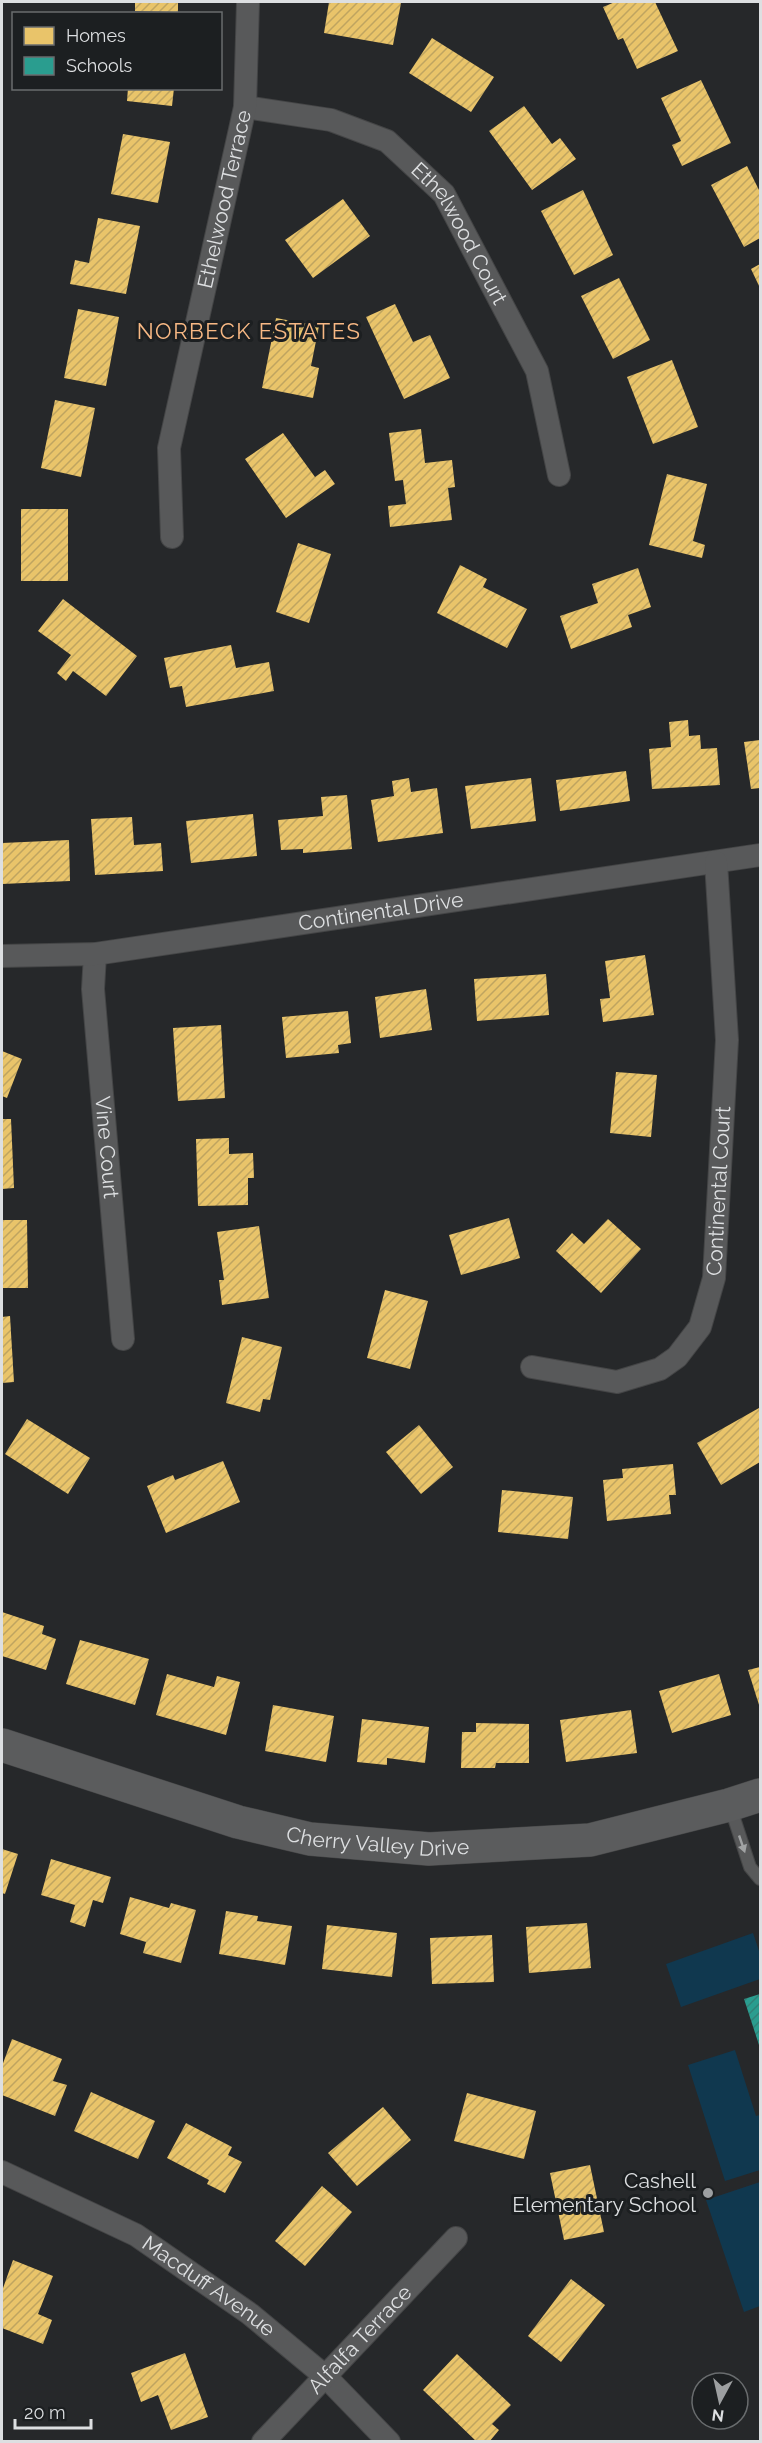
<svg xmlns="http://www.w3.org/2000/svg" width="762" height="2443" font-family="Raleway,sans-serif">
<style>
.pitch{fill:#10384f}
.homes{fill:url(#homes-hatch)}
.schools{fill:url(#schools-hatch)}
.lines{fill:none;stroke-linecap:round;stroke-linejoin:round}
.lane-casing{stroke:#444546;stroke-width:14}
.street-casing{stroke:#444546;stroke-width:24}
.secondary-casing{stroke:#444546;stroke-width:34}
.lane{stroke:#58595a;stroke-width:12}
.street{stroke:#58595a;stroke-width:22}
.secondary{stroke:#5b5c5d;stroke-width:33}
.oneway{fill:#a1a3a4}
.poi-dot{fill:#9d9fa1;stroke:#1c1f21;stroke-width:2}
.labels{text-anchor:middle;stroke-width:6;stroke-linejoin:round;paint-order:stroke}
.street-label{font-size:21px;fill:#dddfe1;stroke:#1c1f21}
.poi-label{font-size:21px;fill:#dddfe1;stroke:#1c1f21;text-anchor:end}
.neighbourhood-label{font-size:22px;letter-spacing:1.5px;fill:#f7b884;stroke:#1c1f21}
</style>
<defs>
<pattern id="homes-hatch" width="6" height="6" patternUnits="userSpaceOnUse" patternTransform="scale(1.5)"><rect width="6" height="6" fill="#e9c46a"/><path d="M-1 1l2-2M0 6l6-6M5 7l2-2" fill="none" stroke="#bfa460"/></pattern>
<pattern id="schools-hatch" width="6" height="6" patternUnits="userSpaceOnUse" patternTransform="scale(1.5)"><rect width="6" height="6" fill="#2a9d8f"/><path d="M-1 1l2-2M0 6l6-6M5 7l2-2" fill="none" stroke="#318278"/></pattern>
</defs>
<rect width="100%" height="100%" fill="#26282a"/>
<g class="pitch">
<polygon points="753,1933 760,1954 760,1979 681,2007 666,1964"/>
<polygon points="735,2050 756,2116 760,2115 760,2170 725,2181 688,2065"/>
<polygon points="760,2182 760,2306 744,2312 706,2200"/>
</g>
<g class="homes">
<polygon points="135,2 178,2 178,12 135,11"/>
<polygon points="329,2 401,3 393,45 324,33"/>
<polygon points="615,2 655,2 678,51 637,69 623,38 618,40 603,7"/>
<polygon points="432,38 494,77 471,112 409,73"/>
<polygon points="701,80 731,143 682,166 672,145 681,141 661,98"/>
<polygon points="128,88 174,88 172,106 127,101"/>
<polygon points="524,106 552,144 560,138 576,159 532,190 489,131"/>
<polygon points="123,134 170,142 158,203 111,194"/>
<polygon points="747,166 760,192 760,238 744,247 711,185"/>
<polygon points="583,190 613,255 574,275 541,211"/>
<polygon points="343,199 370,236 313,278 285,240"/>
<polygon points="98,218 140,226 126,294 70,284 75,260 89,263"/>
<polygon points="760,264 760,288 751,269"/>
<polygon points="619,278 650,340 613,359 581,296"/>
<polygon points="395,304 413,342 430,335 450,378 404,399 366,317"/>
<polygon points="78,309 119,317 106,386 64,378"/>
<polygon points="276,318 319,326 311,366 319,368 313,398 262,388"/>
<polygon points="672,360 698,427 653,444 627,377"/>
<polygon points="55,400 95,408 81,477 41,468"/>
<polygon points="421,429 425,463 452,460 455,487 448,488 452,520 390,527 388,506 406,504 403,480 395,481 389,433"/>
<polygon points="283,433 315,477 325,470 335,484 286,518 245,459"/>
<polygon points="667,474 707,484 693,541 705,545 702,558 649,545"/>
<rect x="21" y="509" width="47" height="72"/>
<polygon points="298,543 331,554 309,623 276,612"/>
<polygon points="460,565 487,579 483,587 527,609 507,648 437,613"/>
<polygon points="638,568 651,607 628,615 632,627 571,649 560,616 598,603 592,584"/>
<polygon points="63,599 137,656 106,696 73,671 66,681 57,673 71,655 38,631"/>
<polygon points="231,645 236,668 269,662 274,691 186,707 182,686 170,688 164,658"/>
<polygon points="688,720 689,736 700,735 701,749 717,748 720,785 652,789 649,749 671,747 669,722"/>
<polygon points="760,740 760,788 751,789 744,742"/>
<polygon points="626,771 630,801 560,811 556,780"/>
<polygon points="409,778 411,792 437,788 443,833 378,842 371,800 394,796 392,781"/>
<polygon points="531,778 536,821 471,829 465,786"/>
<polygon points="347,795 352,849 303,853 303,849 281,850 278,820 323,816 321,797"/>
<polygon points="253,814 257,856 191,863 186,821"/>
<polygon points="132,817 134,845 161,843 163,871 95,875 91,819"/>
<polygon points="69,840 70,881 2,884 2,843"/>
<polygon points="645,955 654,1015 603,1022 600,999 610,998 605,961"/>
<polygon points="546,974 549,1015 477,1021 474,979"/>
<polygon points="426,989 432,1030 380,1038 375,997"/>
<polygon points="348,1011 351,1043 338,1045 339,1053 286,1058 282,1017"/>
<polygon points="221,1025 225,1098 178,1101 173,1028"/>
<polygon points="2,1051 22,1059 7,1098 2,1096"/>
<polygon points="616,1072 657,1075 651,1137 610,1133"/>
<polygon points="2,1119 11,1119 14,1188 2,1189"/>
<polygon points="229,1138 229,1154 253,1153 254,1178 248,1178 248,1205 198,1206 196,1139"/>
<polygon points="509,1218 520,1258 461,1275 449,1235"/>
<polygon points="608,1219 641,1249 601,1293 556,1251 572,1233 584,1244"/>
<polygon points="2,1220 27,1220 28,1288 2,1288"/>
<polygon points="259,1226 269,1298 222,1305 219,1280 224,1280 217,1232"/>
<polygon points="385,1290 428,1301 410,1369 367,1358"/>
<polygon points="10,1316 14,1382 2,1383 2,1317"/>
<polygon points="242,1337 282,1347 270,1400 263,1399 260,1412 226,1403"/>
<polygon points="759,1408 760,1462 721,1485 697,1443"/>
<polygon points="27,1419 90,1458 68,1494 5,1454"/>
<polygon points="419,1425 453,1467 421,1494 386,1452"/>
<polygon points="223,1461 240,1502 166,1533 147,1486 173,1475 175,1480"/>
<polygon points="673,1464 676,1495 669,1495 671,1514 607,1521 603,1480 623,1478 622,1469"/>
<polygon points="502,1490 573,1497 568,1539 498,1532"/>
<polygon points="2,1612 44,1626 42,1634 56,1639 46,1670 2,1656"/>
<polygon points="80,1640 149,1659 135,1705 66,1684"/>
<polygon points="760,1667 760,1708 748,1670"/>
<polygon points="167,1674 214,1687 217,1676 240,1682 226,1735 156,1715"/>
<polygon points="719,1674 731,1715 672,1733 659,1691"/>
<polygon points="273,1705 334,1716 326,1762 265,1751"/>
<polygon points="631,1710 637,1753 566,1762 560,1720"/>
<polygon points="362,1719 429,1727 425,1763 387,1758 387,1765 357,1762"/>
<polygon points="476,1723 529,1724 529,1763 496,1763 495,1768 461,1768 462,1732 476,1732"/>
<polygon points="2,1849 18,1854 5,1894 2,1893"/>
<polygon points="51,1859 111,1877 103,1903 93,1900 85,1927 70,1922 75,1905 41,1895"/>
<polygon points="130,1897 169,1908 171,1903 196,1910 181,1963 143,1953 146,1942 120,1934"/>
<polygon points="226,1911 258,1916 257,1921 292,1926 285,1965 219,1954"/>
<polygon points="587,1923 591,1968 529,1973 526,1927"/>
<polygon points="327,1925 397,1933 392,1977 322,1969"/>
<polygon points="492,1935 494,1982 432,1984 430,1938"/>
<polygon points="12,2039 62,2059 53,2081 67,2085 55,2116 2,2095 2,2066"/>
<polygon points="91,2092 155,2121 138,2159 74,2131"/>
<polygon points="467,2093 536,2111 524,2159 454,2141"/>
<polygon points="383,2107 411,2140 357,2186 328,2153"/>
<polygon points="186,2123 232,2147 228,2155 242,2162 225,2193 207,2184 209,2180 167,2158"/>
<polygon points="590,2165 604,2232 564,2240 550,2173"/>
<polygon points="322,2186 352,2212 305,2266 275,2241"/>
<polygon points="13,2260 53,2276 38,2314 52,2320 43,2344 2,2328 2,2291"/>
<polygon points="571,2279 605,2305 561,2362 528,2336"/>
<polygon points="185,2353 208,2417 171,2430 158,2395 141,2402 131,2373"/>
<polygon points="457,2354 511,2405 492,2424 499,2430 489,2442 477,2442 423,2390"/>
</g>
<polygon class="schools" points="760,1994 760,2048 744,1999"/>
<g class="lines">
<g class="lane-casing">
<polyline id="lane" points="730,1806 750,1867 760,1879"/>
</g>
<g class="street-casing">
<g id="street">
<path id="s1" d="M 245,107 L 331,120 L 387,141 L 444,194 L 537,371 L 559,475"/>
<path id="s2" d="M 172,537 L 169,448 L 245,107 L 248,2"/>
<path id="s3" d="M 95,954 L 93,989 L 123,1339"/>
<path id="s4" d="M 2,956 L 95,954 L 760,855"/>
<path id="s5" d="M 532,1367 L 617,1382 L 660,1369 L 677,1357 L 700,1327 L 714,1278 L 727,1040 L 716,862"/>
<path id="s6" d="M 2,2172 L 136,2235 L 250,2314 L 326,2377 L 389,2442"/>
<path id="s7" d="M 263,2442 L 456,2238"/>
</g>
</g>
<g class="secondary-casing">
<g id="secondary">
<path id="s8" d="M 2,1745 L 238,1822 L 310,1839 L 429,1849 L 590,1840 L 729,1805 L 760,1795"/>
</g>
</g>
<use href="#lane" class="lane"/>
<use href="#street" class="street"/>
<use href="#secondary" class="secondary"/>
</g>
<defs><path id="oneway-solid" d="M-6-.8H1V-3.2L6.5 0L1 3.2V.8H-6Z" transform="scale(1.5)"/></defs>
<use class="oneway" href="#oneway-solid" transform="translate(742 1844) rotate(71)"/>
<circle class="poi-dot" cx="708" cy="2193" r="6"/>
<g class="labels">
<g class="street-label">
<text dy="7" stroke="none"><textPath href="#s2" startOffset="344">Ethelwood Terrace</textPath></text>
<text dy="7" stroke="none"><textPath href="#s1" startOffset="266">Ethelwood Court</textPath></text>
<text dy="7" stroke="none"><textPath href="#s4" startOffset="382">Continental Drive</textPath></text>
<text dy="7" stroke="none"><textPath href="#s3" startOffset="194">Vine Court</textPath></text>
<text dy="7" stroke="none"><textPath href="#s5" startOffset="328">Continental Court</textPath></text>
<text dy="7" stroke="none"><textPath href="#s8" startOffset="390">Cherry Valley Drive</textPath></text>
<text dy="7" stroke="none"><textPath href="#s6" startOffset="237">Macduff Avenue</textPath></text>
<text dy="7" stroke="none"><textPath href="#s7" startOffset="141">Alfalfa Terrace</textPath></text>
</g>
<g class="poi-label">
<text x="696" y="2188">Cashell<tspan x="696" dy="24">Elementary School</tspan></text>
</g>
<g class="neighbourhood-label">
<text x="249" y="339">NORBECK ESTATES</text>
</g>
</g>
<rect width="762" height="2443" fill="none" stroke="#dddfe1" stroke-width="6"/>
<rect x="12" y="12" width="210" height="78" fill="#1c1f21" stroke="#696c6e" stroke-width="1.5"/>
<rect x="24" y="27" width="30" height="18" fill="#e9c46a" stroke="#696c6e" stroke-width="1.5"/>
<text x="66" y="42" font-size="18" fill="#dddfe1">Homes</text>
<rect x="24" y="57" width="30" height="18" fill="#2a9d8f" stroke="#696c6e" stroke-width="1.5"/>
<text x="66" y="72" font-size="18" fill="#dddfe1">Schools</text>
<g transform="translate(720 2401) rotate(188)"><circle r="28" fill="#1c1f21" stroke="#696c6e" stroke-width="1.5"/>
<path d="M0-4.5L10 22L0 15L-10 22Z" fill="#9d9fa1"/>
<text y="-9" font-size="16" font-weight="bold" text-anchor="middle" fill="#dddfe1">N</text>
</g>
<path d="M15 2419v9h76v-9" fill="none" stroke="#dddfe1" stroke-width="3"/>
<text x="24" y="2419" font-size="18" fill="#dddfe1" stroke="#1c1f21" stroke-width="4.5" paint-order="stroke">20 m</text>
</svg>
